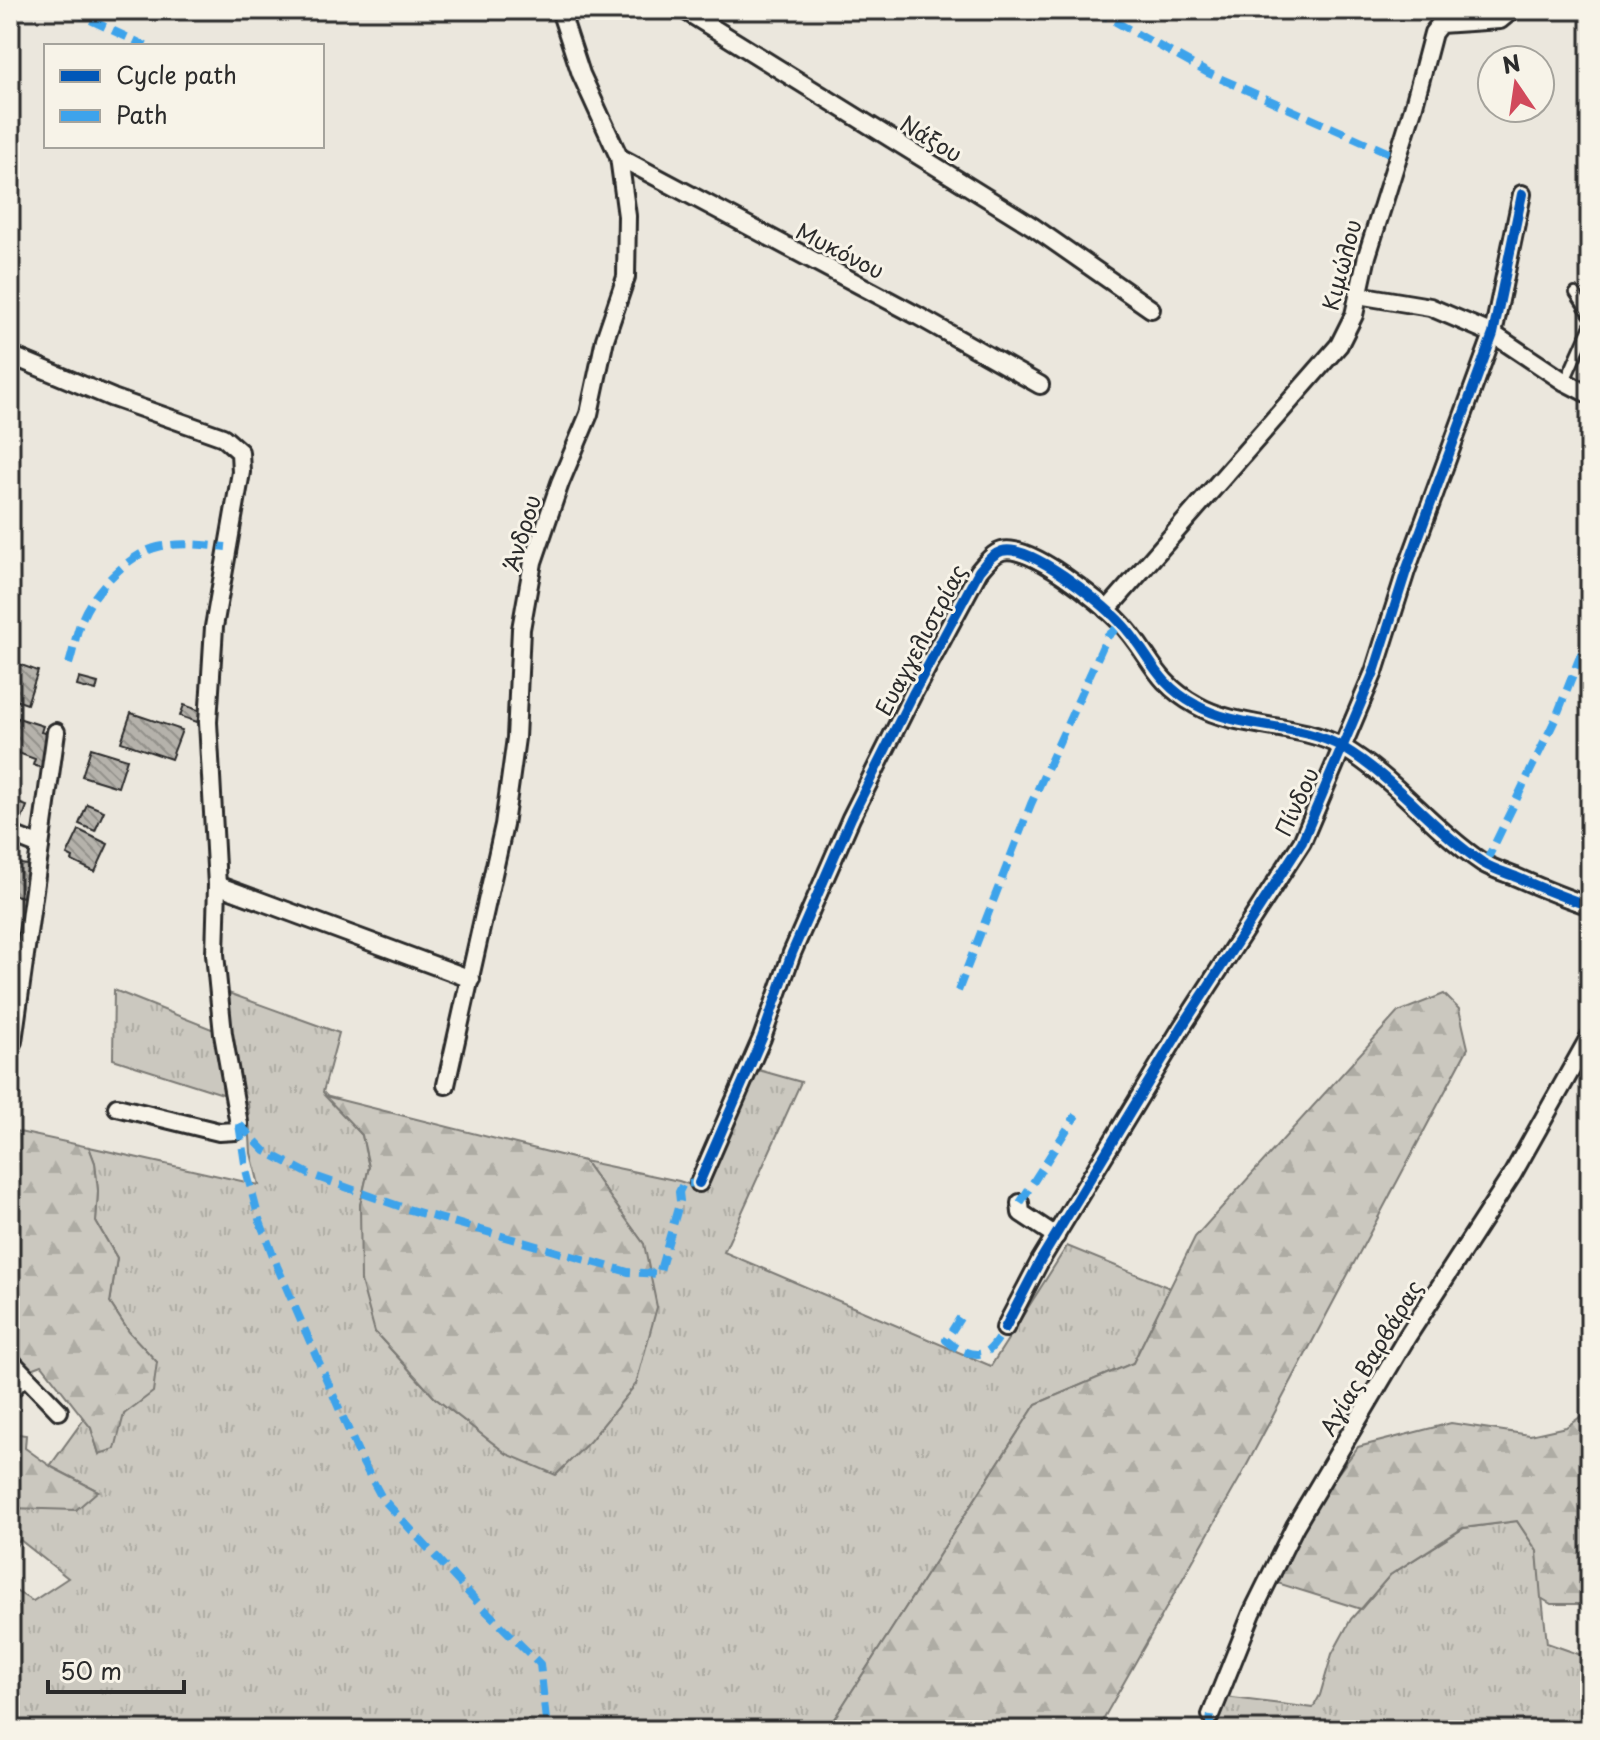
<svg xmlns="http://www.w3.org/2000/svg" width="1600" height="1740" font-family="'Playpen Sans',sans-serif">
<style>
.grass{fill:url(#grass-tufts);stroke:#7b7a75;stroke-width:2}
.forest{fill:url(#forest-firs);stroke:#7b7a75;stroke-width:2}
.building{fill:url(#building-back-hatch);stroke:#2b2b2b;stroke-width:2}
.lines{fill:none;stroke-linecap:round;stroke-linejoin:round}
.service-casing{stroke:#2b2b2b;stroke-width:14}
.minor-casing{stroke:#2b2b2b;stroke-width:22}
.service{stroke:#f7f3e8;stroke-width:8}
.minor{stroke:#f7f3e8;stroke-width:16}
.quiet{stroke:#3ea3eb;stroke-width:8;stroke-dasharray:16 8;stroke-linecap:butt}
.cycleway-casing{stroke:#f7f3e8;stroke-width:15}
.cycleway{stroke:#0057b8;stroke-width:10}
.labels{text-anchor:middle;stroke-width:6;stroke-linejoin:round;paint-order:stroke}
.street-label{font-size:22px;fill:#2b2b2b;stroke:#f7f3e8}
</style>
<defs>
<pattern id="grass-tufts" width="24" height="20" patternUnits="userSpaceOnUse" patternTransform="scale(2)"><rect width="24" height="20" fill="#cbc8bf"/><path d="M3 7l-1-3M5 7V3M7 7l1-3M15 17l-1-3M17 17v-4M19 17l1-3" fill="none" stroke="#aeaca4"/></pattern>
<pattern id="forest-firs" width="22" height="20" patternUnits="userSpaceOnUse" patternTransform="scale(2)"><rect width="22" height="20" fill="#cbc8bf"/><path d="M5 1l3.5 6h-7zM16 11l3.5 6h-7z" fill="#aeaca4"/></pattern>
<pattern id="building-back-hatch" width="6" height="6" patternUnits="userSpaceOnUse" patternTransform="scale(2)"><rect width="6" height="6" fill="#b5b2ab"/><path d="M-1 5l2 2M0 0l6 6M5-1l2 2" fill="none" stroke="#93918b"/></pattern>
</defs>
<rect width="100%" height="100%" fill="#ebe7dd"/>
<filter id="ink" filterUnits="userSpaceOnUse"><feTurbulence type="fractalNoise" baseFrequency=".0125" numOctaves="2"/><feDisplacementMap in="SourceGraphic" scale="16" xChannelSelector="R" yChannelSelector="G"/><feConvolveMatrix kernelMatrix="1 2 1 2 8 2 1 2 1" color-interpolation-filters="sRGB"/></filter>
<g filter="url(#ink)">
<g class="grass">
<polygon points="114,990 229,1036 223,991 339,1033 323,1092 362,1135 369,1167 360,1205 375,1332 435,1398 507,1454 644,1244 584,1161 679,1181 700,1188 755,1069 801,1082 724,1252 991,1366 1067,1246 1170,1288 1133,1363 1036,1404 827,1730 10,1730 10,1588 33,1601 68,1578 20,1540 10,1555 10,1508 31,1508 98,1491 50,1466 84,1419 91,1428 99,1454 157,1362 129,1332 110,1303 117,1258 96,1222 98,1191 95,1163 89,1147 259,1185 251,1153 248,1102 113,1059"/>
<polygon points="1517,1521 1537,1551 1547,1643 1584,1656 1590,1651 1590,1730 1215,1730 1225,1697 1313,1708 1320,1695 1332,1654 1351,1619 1390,1575 1464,1528"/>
</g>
<g class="forest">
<polygon points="1444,994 1459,1009 1468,1048 1241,1476 1097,1730 827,1730 1036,1404 1133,1363 1195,1237 1398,1012"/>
<polygon points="325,1096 584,1161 644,1244 657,1307 636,1384 590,1441 556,1475 507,1454 435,1398 375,1332 361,1281 360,1205 369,1167 362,1135"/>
<polygon points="10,1130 89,1147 95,1163 98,1191 96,1222 117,1258 110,1303 129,1332 157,1362 153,1392 124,1414 115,1449 99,1454 91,1428 42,1365 29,1370 10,1347"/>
<polygon points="1590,1410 1590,1604 1551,1604 1541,1598 1537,1551 1517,1521 1463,1528 1390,1575 1361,1609 1274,1582 1324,1492 1358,1447 1451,1423 1530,1435 1566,1427"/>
<polygon points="11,1433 26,1435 25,1448 53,1468 98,1491 76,1510 10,1508"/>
</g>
<g class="building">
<polygon points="10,661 38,671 27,704 10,698"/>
<polygon points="79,678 98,683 96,691 77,686"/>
<polygon points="184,705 201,711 197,722 180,716"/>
<polygon points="131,713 182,730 171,759 121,742"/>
<polygon points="18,718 43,726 41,732 49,734 44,769 33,765 35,759 10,750 10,740"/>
<polygon points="91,748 127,759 118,787 82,776"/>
<polygon points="10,800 27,806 19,827 10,824"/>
<polygon points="87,804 104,811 95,831 79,824"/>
<polygon points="79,830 108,844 95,872 72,861 73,858 67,855"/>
<polygon points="10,863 28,865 23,897 10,894"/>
</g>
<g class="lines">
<g class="service-casing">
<g id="service">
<polyline points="1575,293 1590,316"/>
<polyline points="1565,381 1590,325"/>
</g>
</g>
<g class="minor-casing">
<g id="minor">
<polyline points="684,10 1032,226 1151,309"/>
<polyline points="619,157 918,316 1040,385"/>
<polyline points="1358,295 1430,307 1493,334 1565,382 1590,395"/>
<polyline points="10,355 113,398 223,437 240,452 241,472 214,627 208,722 217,885 215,954 223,1034 239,1124 236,1131 219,1132 117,1107"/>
<polyline points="1107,610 1339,345 1354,315 1367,256 1414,105 1433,33 1440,24 1500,20 1512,10"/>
<polyline points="10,834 40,846"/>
<polyline points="217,885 471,979"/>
<polyline points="13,1041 56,732"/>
<polyline points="446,1085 504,825 516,738 521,629 533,562 560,483 589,414 605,339 626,277 627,216 619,157 581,74 560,10"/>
<path d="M 699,1183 L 762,1038 L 792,953 L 851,818 L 914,692 L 979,571 C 986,563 992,554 1002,551 C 1029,543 1100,601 1119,621 C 1150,652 1152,681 1196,705 C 1239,730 1298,722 1342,747 C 1395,778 1432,829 1483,863 C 1493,869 1506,873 1516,877 C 1541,888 1565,898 1590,906"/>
<polyline points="1020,1203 1021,1213 1056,1236"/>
<polyline points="1005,1328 1040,1261 1182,1027 1302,842 1374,672 1406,571 1493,334 1522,194"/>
<polyline points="10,1360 59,1411"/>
<polyline points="10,1391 24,1376"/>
<polyline points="1211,1715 1252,1613 1295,1526 1407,1337 1512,1175 1590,1036"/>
</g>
</g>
<use href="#service" class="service"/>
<use href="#minor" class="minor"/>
<g class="quiet">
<polyline points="69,10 146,46"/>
<polyline points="1094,10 1208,73 1396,156"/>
<path d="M 69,664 C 74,649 76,631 83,617 C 94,591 130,553 158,547 C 180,542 204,545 226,547"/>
<polyline points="1485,864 1555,720 1590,631"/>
<polyline points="958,991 1031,804 1107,637 1122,623"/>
<polyline points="239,1124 246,1170 259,1219 277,1266 362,1461 382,1498 478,1603 540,1664 547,1730"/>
<polyline points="239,1124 265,1151 309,1174 407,1209 628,1272 659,1274 680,1201 679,1192 683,1184 699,1183"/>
<polyline points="1020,1203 1076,1115"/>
<path d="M 960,1318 L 946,1340 C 956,1349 976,1360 989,1350 C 995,1345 1001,1334 1005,1328"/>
<polyline points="1209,1730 1211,1715"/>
</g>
<g class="cycleway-casing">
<g id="cycleway">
<path d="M 699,1183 L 762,1038 L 792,953 L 851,818 L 914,692 L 979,571 C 986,563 992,554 1002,551 C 1029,543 1100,601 1119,621 C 1150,652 1152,681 1196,705 C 1239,730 1298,722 1342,747 C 1395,778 1432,829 1483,863 C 1493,869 1506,873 1516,877 C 1541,888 1565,898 1590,906"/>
<polyline points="1005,1328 1040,1261 1182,1027 1302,842 1374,672 1406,571 1493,334 1522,194"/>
</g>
</g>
<use href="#cycleway" class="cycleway"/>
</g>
</g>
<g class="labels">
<g class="street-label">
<text transform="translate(931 139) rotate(31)" y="8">Νάξου</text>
<text transform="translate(840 251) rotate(27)" y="8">Μυκόνου</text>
<text transform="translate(1342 265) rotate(-75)" y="8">Κιμώλου</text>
<text transform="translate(522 533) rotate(-73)" y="8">Άνδρου</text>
<text transform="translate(921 640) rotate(-62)" y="8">Ευαγγελιστρίας</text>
<text transform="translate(1297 802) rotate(-65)" y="8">Πίνδου</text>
<text transform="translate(1371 1358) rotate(-59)" y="8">Αγίας Βαρβάρας</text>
</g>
</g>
<rect width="1600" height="1740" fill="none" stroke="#f7f3e8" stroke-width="40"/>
<rect x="20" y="20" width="1560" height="1700" fill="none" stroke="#2b2b2b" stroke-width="3" filter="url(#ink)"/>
<rect x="44" y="44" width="280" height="104" fill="#f7f3e8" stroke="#a5a39c" stroke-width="2"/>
<rect x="60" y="70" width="40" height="12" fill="#0057b8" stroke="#a5a39c" stroke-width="2"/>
<text x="116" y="84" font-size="24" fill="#2b2b2b">Cycle path</text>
<rect x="60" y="110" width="40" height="12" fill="#3ea3eb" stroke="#a5a39c" stroke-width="2"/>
<text x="116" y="124" font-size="24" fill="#2b2b2b">Path</text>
<g transform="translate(1516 84) rotate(347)"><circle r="38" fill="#f7f3e8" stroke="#a5a39c" stroke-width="2"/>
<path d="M0-6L14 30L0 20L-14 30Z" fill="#d1495b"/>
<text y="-12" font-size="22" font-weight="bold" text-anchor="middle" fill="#2b2b2b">N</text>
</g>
<path d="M48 1680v12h136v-12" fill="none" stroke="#2b2b2b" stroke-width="4"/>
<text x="60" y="1680" font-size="24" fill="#2b2b2b" stroke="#f7f3e8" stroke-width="6" paint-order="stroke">50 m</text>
</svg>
